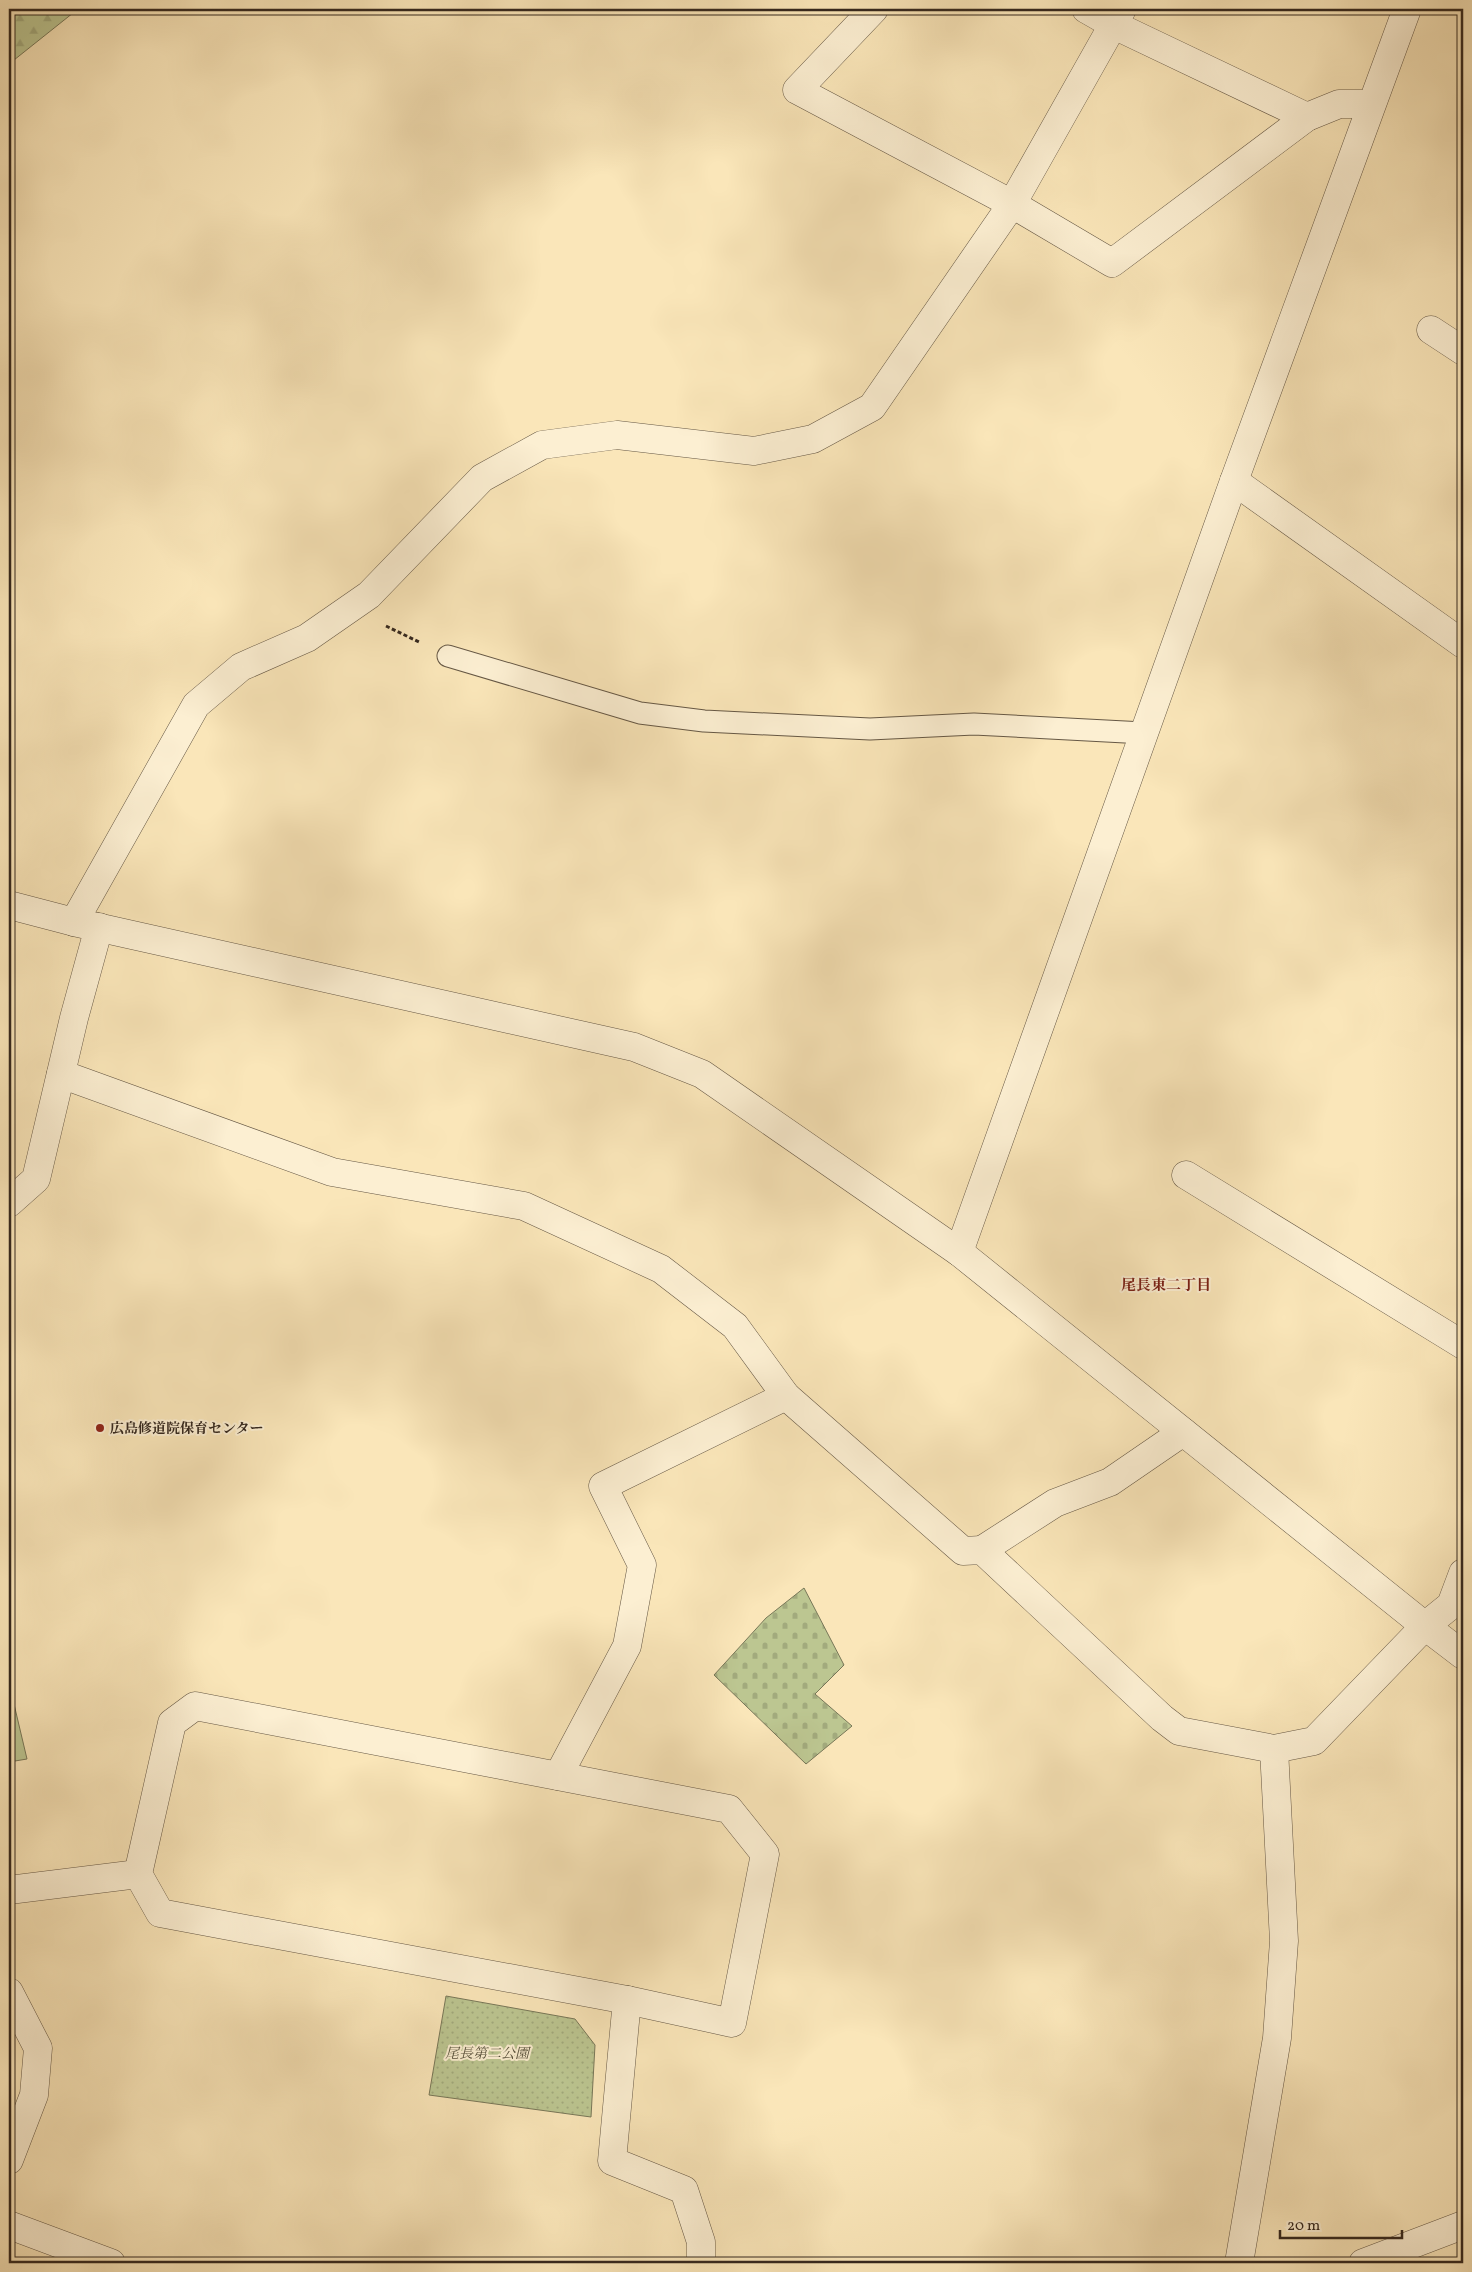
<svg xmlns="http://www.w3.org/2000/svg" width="1472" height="2272" font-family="Vollkorn,'Noto Serif JP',serif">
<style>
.forest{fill:url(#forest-firs);stroke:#787758}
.cemetery{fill:url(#cemetery-stones);stroke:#787758}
.park{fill:url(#park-dots);stroke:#787758}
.pitch{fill:#bcc691;stroke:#787758}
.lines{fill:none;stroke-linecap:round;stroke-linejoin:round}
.lane-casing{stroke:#665845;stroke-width:23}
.street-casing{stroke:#665845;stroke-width:29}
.path{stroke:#35281e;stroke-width:3;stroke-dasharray:4 2.5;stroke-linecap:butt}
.lane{stroke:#fcefd2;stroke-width:21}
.street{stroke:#fcefd2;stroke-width:28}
.poi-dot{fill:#8f2418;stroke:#fcefd2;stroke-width:2}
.labels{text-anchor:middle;stroke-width:4;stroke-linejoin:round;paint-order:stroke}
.poi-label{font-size:14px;font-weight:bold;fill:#35281e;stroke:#fcefd2;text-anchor:start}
.park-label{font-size:14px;font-style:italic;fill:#57503b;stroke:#fcefd2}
.neighbourhood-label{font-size:15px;font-weight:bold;fill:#7a1f14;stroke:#fcefd2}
</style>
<defs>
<pattern id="forest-firs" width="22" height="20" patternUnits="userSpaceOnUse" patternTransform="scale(1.25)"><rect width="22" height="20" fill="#bcc691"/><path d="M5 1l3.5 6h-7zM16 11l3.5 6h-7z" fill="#a2aa7d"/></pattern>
<pattern id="cemetery-stones" width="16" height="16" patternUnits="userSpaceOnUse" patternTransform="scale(1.25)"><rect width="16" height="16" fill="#bcc691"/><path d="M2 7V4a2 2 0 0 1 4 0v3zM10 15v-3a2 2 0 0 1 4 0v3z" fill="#a2aa7d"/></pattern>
<pattern id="park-dots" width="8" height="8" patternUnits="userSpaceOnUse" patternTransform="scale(1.25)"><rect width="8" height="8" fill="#bcc691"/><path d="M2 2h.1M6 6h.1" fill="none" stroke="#a2aa7d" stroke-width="1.8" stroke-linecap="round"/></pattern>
</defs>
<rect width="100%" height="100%" fill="#fae6b9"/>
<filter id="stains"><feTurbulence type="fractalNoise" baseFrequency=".004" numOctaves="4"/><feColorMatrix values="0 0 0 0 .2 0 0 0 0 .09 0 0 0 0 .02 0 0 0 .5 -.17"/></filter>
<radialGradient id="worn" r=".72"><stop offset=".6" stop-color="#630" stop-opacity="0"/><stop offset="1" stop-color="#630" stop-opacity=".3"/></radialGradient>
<polygon class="forest" points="9,9 78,9 9,64"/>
<polygon class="cemetery" points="804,1588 844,1665 815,1694 852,1726 806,1764 714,1675 766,1618"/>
<polygon class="park" points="446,1996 575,2019 595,2045 591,2117 429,2095"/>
<polygon class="pitch" points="9,1683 27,1759 9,1762"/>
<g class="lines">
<g class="lane-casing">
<polyline id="lane" points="448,656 640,713 704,721 870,729 974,724 1144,733"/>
</g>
<g class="street-casing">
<g id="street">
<polyline points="874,9 797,90 1012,204 1112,263 1307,117 1339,104 1370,104"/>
<polyline points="1086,9 1114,25 1307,117"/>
<polyline points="1431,330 1463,351"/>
<polyline points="1234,481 1463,644"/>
<polyline points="9,905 74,922 634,1047 702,1074 959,1252 1425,1626 1463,1655"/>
<polyline points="74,922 196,705 241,667 307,638 369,595 482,478 542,445 617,435 754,451 813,439 872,407 1012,204 1122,9"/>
<polyline points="61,1074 332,1172 524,1206 661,1269 735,1326 786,1396 963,1551 982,1550 1162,1718 1179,1731 1274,1749 1314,1741 1425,1626 1451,1605 1463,1573"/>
<polyline points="1186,1175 1463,1345"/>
<polyline points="9,1203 36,1179 74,1018 99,927"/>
<polyline points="959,1252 1234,481 1407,9"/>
<polyline points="982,1550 1055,1503 1110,1482 1183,1432"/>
<polygon points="195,1706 729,1809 765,1854 732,2023 627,2000 160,1913 138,1874 172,1723"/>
<polyline points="558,1776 627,1646 642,1565 603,1486 786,1396"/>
<polyline points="9,1890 138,1874"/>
<polyline points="9,1992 38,2048 34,2095 9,2160"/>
<polyline points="627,2000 612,2161 684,2190 701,2242 701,2263"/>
<polyline points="9,2225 111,2263"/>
<polyline points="1239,2263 1277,2038 1284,1941 1274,1749"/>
<polyline points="1363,2263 1463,2225"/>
</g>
</g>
<polyline class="path" points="386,626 419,642"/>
<use href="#lane" class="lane"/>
<use href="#street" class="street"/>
</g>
<circle class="poi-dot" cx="100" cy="1428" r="5"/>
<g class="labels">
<g class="poi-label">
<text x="110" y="1433">広島修道院保育センター</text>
</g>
<g class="park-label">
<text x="487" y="2058">尾長第二公園</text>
</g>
<g class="neighbourhood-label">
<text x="1166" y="1290">尾長東二丁目</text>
</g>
</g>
<rect width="1472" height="2272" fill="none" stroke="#fae6b9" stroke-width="30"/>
<rect x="10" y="10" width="1452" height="2252" fill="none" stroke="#35281e" stroke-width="2.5"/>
<rect x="15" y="15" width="1442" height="2242" fill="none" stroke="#35281e"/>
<path d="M1280 2230v8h122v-8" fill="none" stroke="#35281e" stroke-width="2.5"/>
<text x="1287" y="2230" font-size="15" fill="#35281e" stroke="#fcefd2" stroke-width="4" paint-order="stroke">20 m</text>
<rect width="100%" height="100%" filter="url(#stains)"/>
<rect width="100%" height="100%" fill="url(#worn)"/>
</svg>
